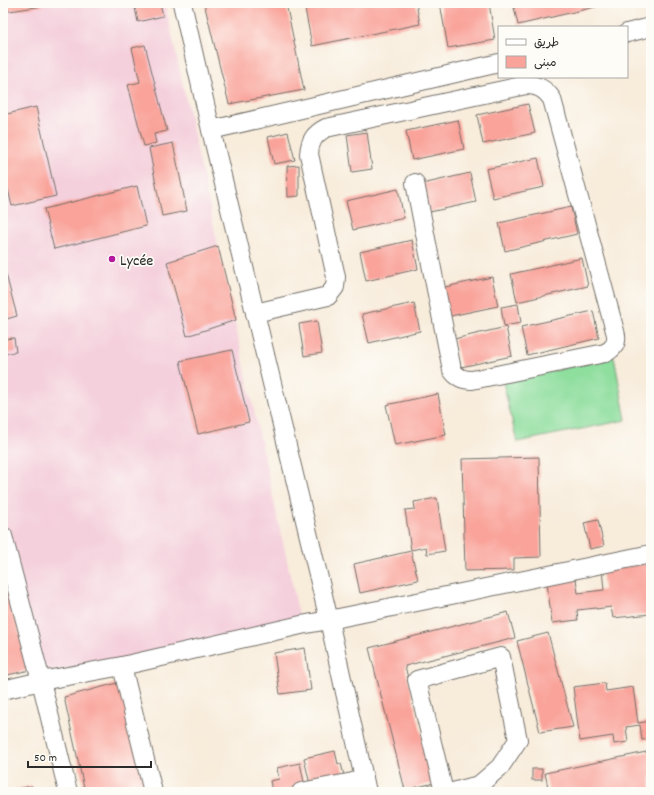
<svg xmlns="http://www.w3.org/2000/svg" width="654" height="795" font-family="Dekko,'Playpen Sans Arabic',sans-serif">
<style>
.built{fill:#f4cfdc}
.garden{fill:#8ede9e;stroke:#5c8464}
.building{fill:#f9a39a}
.lines{fill:none;stroke-linecap:round;stroke-linejoin:round}
.minor-casing{stroke:#736f69;stroke-width:20}
.minor{stroke:#fff;stroke-width:18}
.poi-dot{fill:#b5179e;stroke:#fdfcf7;stroke-width:1.5}
.labels{text-anchor:middle;stroke-width:3.5;stroke-linejoin:round;paint-order:stroke}
.poi-label{font-size:16px;fill:#2b2b2b;stroke:#fdfcf7;text-anchor:start}
</style>
<rect width="100%" height="100%" fill="#fdfcf7"/>
<filter id="ink" filterUnits="userSpaceOnUse"><feTurbulence type="fractalNoise" baseFrequency=".025" numOctaves="2"/><feDisplacementMap in="SourceGraphic" scale="8" xChannelSelector="R" yChannelSelector="G"/><feConvolveMatrix kernelMatrix="1 2 1 2 8 2 1 2 1" color-interpolation-filters="sRGB"/></filter>
<filter id="wash" filterUnits="userSpaceOnUse"><feTurbulence type="fractalNoise" baseFrequency=".012" numOctaves="4" result="noise"/><feDisplacementMap in="SourceGraphic" scale="16" xChannelSelector="R" yChannelSelector="G"/><feGaussianBlur stdDeviation="0.9" result="paint"/><feColorMatrix in="noise" values="0 0 0 0 0 0 0 0 0 0 0 0 0 0 0 0 0 1.4 0 .05"/><feComposite in="paint" operator="in"/></filter>
<g filter="url(#wash)">
<rect width="100%" height="100%" fill="#f8ecdb"/>
<polygon class="built" points="3,3 165,3 301,625 41,681 3,514"/>
<polygon class="garden" points="614,357 626,420 517,442 503,382"/>
<g id="blocks">
<g class="building">
<polygon points="3,3 42,3 43,6 3,12"/>
<polygon points="134,3 160,3 163,16 138,22"/>
<polygon points="204,3 286,3 304,90 229,104"/>
<polygon points="304,3 416,3 420,24 312,46"/>
<polygon points="440,3 489,3 495,40 448,48"/>
<polygon points="513,3 608,3 608,4 518,25"/>
<polygon points="145,45 167,131 154,134 156,143 144,146 128,85 140,82 132,48"/>
<polygon points="528,104 535,133 483,144 477,115"/>
<polygon points="36,107 56,196 12,206 3,168 3,115"/>
<polygon points="458,120 464,149 412,160 406,131"/>
<polygon points="288,132 295,160 274,164 268,137"/>
<polygon points="367,132 372,169 352,172 347,135"/>
<polygon points="173,143 187,211 162,216 149,148"/>
<polygon points="538,158 544,187 493,198 486,169"/>
<polygon points="299,165 299,196 288,197 287,166"/>
<polygon points="470,173 476,202 425,213 418,185"/>
<polygon points="137,186 146,226 54,249 44,209"/>
<polygon points="398,189 404,218 353,230 346,201"/>
<polygon points="571,207 577,234 505,251 499,223"/>
<polygon points="412,240 418,269 366,281 360,252"/>
<polygon points="218,246 236,320 187,336 167,262"/>
<polygon points="582,258 588,286 517,302 511,274"/>
<polygon points="3,263 17,316 3,320"/>
<polygon points="492,277 498,306 446,317 440,288"/>
<polygon points="414,303 420,331 369,343 362,314"/>
<polygon points="518,304 521,323 504,326 501,307"/>
<polygon points="593,311 599,338 527,355 521,327"/>
<polygon points="317,321 322,353 304,356 299,324"/>
<polygon points="506,327 512,356 461,367 454,339"/>
<polygon points="14,338 16,352 3,354 3,339"/>
<polygon points="232,350 249,422 198,434 180,361"/>
<polygon points="438,394 446,435 395,445 386,405"/>
<polygon points="539,457 541,557 514,558 514,570 465,571 462,459"/>
<polygon points="437,498 445,551 427,554 426,547 411,550 405,510 415,509 414,502"/>
<polygon points="598,520 604,546 590,549 584,523"/>
<polygon points="411,551 418,580 360,593 354,564"/>
<polygon points="651,563 651,591 648,592 651,614 613,618 611,607 596,609 596,608 577,610 578,620 552,623 546,575 575,572 578,593 604,590 602,569"/>
<polygon points="3,571 30,670 3,676"/>
<polygon points="508,612 515,638 405,666 434,783 405,790 369,648"/>
<polygon points="548,633 573,727 540,732 517,641"/>
<polygon points="305,648 311,690 280,694 274,653"/>
<polygon points="121,682 148,792 85,792 64,697"/>
<polygon points="605,683 606,691 633,687 638,723 651,721 651,739 642,740 640,725 626,727 628,742 614,744 613,736 580,741 573,687"/>
<polygon points="335,751 338,764 341,763 344,776 310,785 304,758"/>
<polygon points="651,751 651,792 549,792 545,773"/>
<polygon points="300,763 305,787 280,792 272,792 270,781 279,779 277,768"/>
<rect x="532" y="769" width="10" height="11"/>
<polygon points="32,786 33,792 6,792 6,791"/>
</g>
</g>
</g>
<g filter="url(#ink)">
<use href="#blocks" fill-opacity="0" stroke="#736f69" stroke-width="1"/>
<g class="lines">
<g class="minor-casing">
<g id="minor">
<polyline points="182,3 211,130 329,620 367,792"/>
<polyline points="627,33 651,27"/>
<polyline points="211,130 499,63"/>
<path d="M 255,313 L 328,296 L 335,287 L 336,277 L 309,154 C 310,141 314,134 326,128 L 526,85 C 538,85 545,89 552,99 L 615,331 C 618,341 615,348 605,353 L 472,380 C 463,380 457,378 452,370 L 415,183"/>
<polyline points="3,536 41,681 68,792"/>
<polyline points="122,666 153,792"/>
<polyline points="3,690 41,681 122,666 301,625 329,620 651,554"/>
<polyline points="301,792 353,782 364,778"/>
<polyline points="444,792 417,680 501,657 518,740 500,767 479,785 453,792"/>
</g>
</g>
<use href="#minor" class="minor"/>
</g>
</g>
<circle class="poi-dot" cx="112" cy="259" r="4"/>
<g class="labels">
<g class="poi-label">
<text x="120" y="265">Lycée</text>
</g>
</g>
<rect width="654" height="795" fill="none" stroke="#fdfcf7" stroke-width="16"/>
<rect x="498" y="26" width="130" height="52" fill="#fdfcf7" stroke="#a9a8a5"/>
<rect x="506" y="39" width="20" height="6" fill="#ffffff" stroke="#a9a8a5"/>
<text x="534" y="46" font-size="12" fill="#2b2b2b">طريق</text>
<rect x="506" y="56" width="20" height="12" fill="#f9a39a" stroke="#a9a8a5"/>
<text x="534" y="66" font-size="12" fill="#2b2b2b">مبنى</text>
<path d="M28 761v6h123v-6" fill="none" stroke="#2b2b2b" stroke-width="2"/>
<text x="34" y="761" font-size="12" fill="#2b2b2b" stroke="#fdfcf7" stroke-width="3" paint-order="stroke">50 m</text>
</svg>
